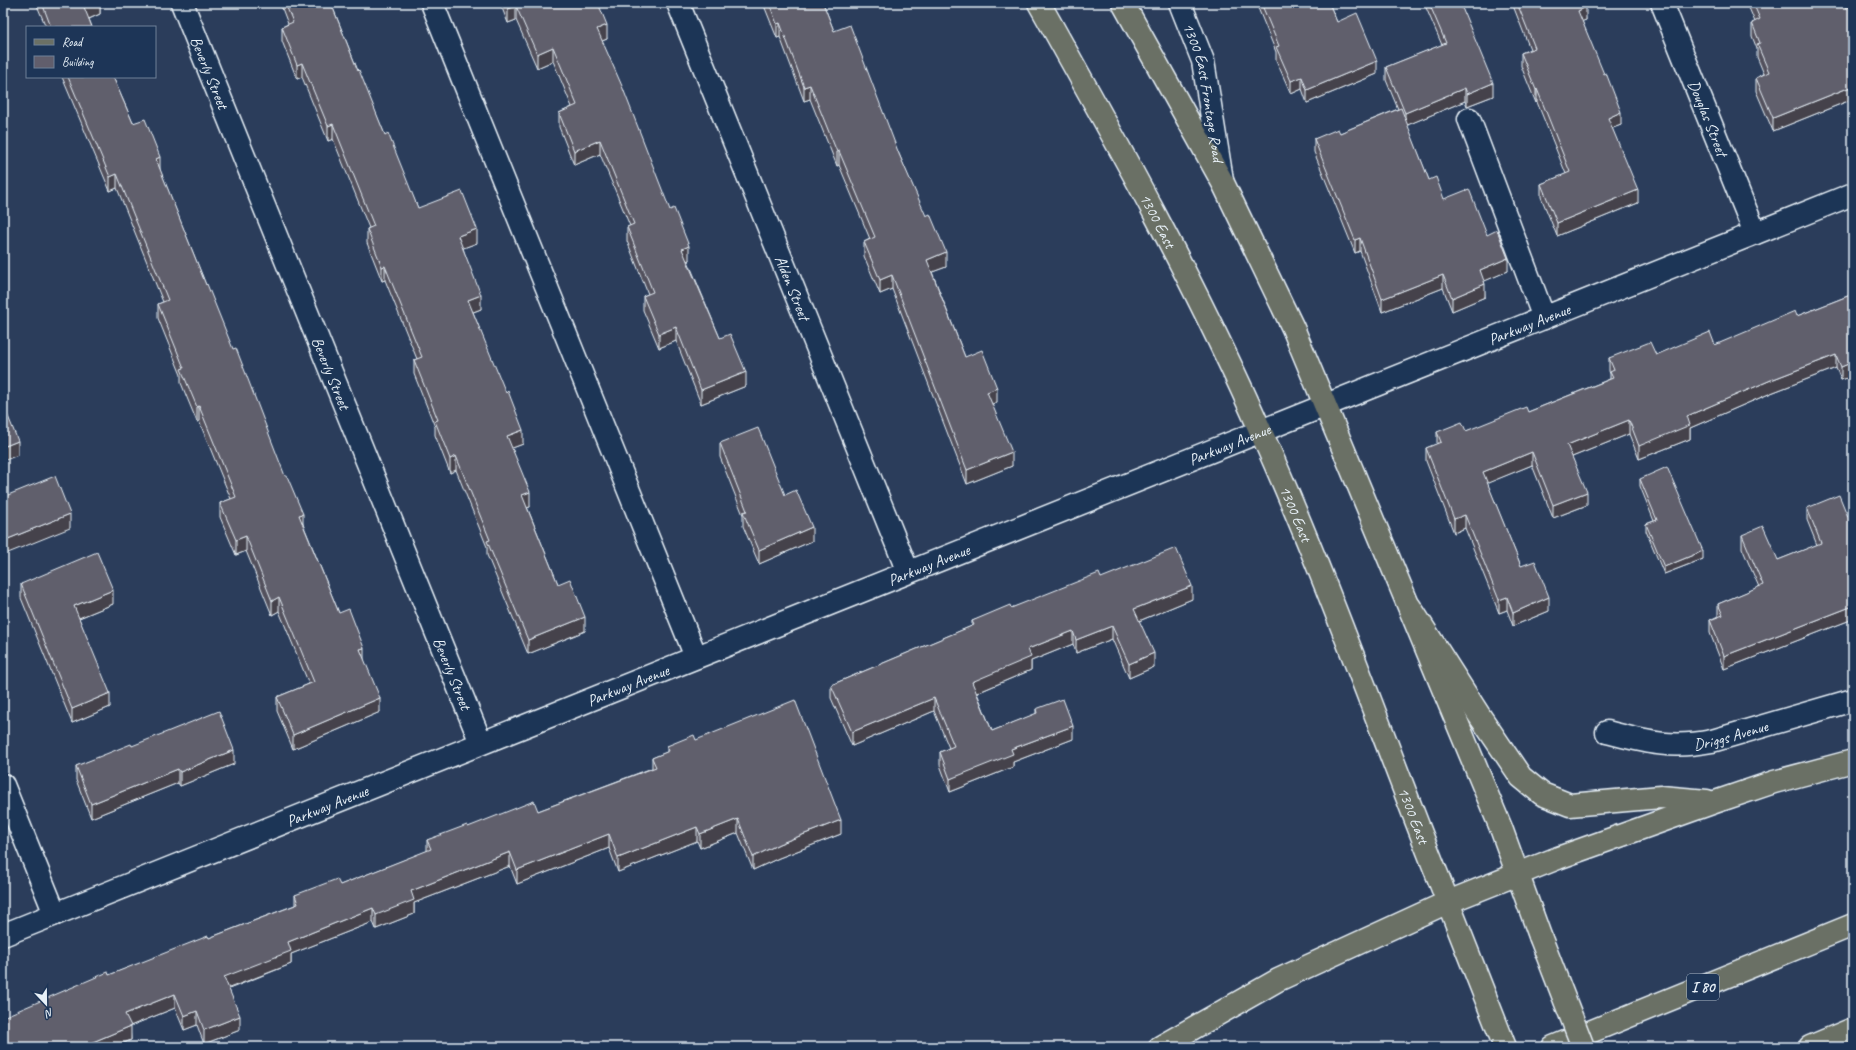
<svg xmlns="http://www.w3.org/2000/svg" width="1856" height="1050" font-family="Caveat,sans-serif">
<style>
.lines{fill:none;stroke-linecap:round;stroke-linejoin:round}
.minor-casing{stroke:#e8f1f8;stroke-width:25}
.major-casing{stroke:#e8f1f8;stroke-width:25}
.highway-casing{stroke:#e8f1f8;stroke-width:25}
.minor{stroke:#1d3557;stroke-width:22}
.major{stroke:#6b7065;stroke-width:22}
.highway{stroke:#6b7065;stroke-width:22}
.major-bridge-casing{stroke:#e8f1f8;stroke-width:25;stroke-linecap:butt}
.major-bridge{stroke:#6b7065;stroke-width:22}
.wall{fill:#53515d;stroke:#e8f1f8}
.shaded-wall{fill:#44424c;stroke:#e8f1f8}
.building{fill:#615e6c;stroke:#e8f1f8}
.labels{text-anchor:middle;stroke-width:3;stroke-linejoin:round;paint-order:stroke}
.shield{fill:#1d3557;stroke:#abb9c8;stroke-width:1}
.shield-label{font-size:15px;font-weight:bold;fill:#e8f1f8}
.street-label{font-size:16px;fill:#e8f1f8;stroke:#1d3557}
</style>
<rect width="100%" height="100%" fill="#2b3d5b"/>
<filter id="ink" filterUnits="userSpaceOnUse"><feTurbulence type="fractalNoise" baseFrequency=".025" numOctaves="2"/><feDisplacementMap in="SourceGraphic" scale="8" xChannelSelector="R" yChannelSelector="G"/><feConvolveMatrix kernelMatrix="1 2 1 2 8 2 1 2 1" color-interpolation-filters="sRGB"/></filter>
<g filter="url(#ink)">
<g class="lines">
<g class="minor-casing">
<g id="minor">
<path id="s1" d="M 182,3 L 481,743"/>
<polyline points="432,3 696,657"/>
<path id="s2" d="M 678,3 L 908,572"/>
<path id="s3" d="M 1180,3 L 1203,61 L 1222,180"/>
<path id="s4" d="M 1662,3 L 1755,233"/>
<polyline points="1469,119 1544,318"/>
<path id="s5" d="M 1607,732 C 1647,742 1669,749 1712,741 L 1853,700"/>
<polyline points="3,785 55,914"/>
<path id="s6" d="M 3,935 L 1853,194"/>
</g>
</g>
<g class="major-casing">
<g id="major">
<path id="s7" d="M 1039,3 C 1118,144 1196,284 1261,432 C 1323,570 1374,713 1429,854 C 1454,919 1480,983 1505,1047"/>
<polyline points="1123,3 1223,183 1293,328 1501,828 1540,936"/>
</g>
</g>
<g class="highway-casing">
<g id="highway">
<polyline points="1410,607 1479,715 1521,777 1542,794 1570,805 1661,797 1707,801"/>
<polyline points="1160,1047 1278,980 1448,902 1558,858 1715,802 1774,782 1853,761"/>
<polyline points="1553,1047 1853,925"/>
<polyline points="1810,1047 1853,1029"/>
</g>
</g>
<use href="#minor" class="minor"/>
<use href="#major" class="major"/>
<use href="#highway" class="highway"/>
<g class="major-bridge-casing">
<polyline id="major-bridge" points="1540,936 1583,1047"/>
</g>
<use href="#major-bridge" class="major-bridge"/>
</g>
<g class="wall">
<polygon points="36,3 100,3 100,14 89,19 92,27 46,27"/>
<polygon points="280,3 331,3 358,71 385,135 418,208 477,243 463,248 481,309 473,312 523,444 512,448 530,507 527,507 558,584 585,631 528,654 487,555 487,547 456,470 450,473 435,435 435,427 414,374 414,360 417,359 385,280 382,281 367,243 367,229 369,228 333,139 328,141 302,77 297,79 282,41 282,27 288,24"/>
<polygon points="500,3 598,3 607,39 602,41 689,260 688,261 720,338 746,386 701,404 676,341 659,348 643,310 643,296 648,294 627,241 627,227 630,226 600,154 574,165 559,127 559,113 572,107 553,61 537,68 516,20 508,23"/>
<polygon points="763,3 823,3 834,31 899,154 946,267 932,272 965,357 997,402 992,404 1012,466 967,484 892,289 880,294 864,256 864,242 870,239 839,165 837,166 810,99 804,101 780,37 777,38"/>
<polygon points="1256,3 1329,3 1337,22 1377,74 1307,103 1302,89 1291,94 1276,60 1276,52"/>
<polygon points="1424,3 1460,3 1493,96 1467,106 1465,101 1407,125 1429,180 1444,199 1487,235 1508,271 1484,281 1485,297 1452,311 1443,288 1382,312 1360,251 1355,253 1314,152 1314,139 1340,133 1398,109 1386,80 1386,67 1442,45"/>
<polygon points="1512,3 1584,3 1586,20 1582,21 1621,125 1612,128 1638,203 1557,236 1541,197 1541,184 1566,174 1537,102 1536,103 1521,66 1521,53 1530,49"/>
<polygon points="1747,3 1844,3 1846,8 1853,6 1853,99 1773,131 1756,91 1756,78 1764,74 1757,57 1757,49 1752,36 1752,23 1755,22"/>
<polygon points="62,77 113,77 133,123 160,170 206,285 339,613 364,660 380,712 293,749 277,711 277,697 309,684 279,611 272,615 246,551 236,555 220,517 220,503 231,499 199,421 197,422 181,383 181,375 158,318 158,304 163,302 117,188 110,191"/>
<polygon points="1853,294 1853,376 1841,380 1836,368 1771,393 1690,428 1690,439 1639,459 1629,434 1572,457 1587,505 1553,518 1532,465 1487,483 1521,566 1549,611 1513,626 1507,610 1499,613 1465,528 1454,533 1426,461 1426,448 1437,444 1437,432 1466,431 1528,412 1610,379 1610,374 1609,371 1609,358 1656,355 1715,345 1797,316"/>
<polygon points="720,443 785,495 812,541 759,564 743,526 743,515 720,457"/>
<polygon points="1640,479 1703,559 1664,574 1646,531 1646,524 1654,521 1640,486"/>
<polygon points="1807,508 1853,529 1853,619 1724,669 1710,633 1710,620 1718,616 1718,604 1759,587 1742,548 1742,535 1778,560 1817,545 1807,520"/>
<polygon points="1101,578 1192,599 1139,621 1154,667 1129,678 1112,639 1076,653 1073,644 1031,661 1031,670 977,693 992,731 1036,714 1036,709 1073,739 1013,762 1013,767 950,792 940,765 940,752 949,748 934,711 852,746 831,698 831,685 972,626 972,621"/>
<polygon points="21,584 113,604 79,618 110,707 72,723 21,598"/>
<polygon points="696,740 841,834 779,858 753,870 738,833 700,848 697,841 618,872 609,848 517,884 510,866 414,903 414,914 376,929 373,922 291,954 291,964 229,989 240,1030 204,1044 197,1025 184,1030 175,1008 130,1026 131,1040 114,1047 3,1047 109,975 209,938 295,905 295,895 340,885 427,851 427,840 468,827 538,811 652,768 652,758 667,752 667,746"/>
<polygon points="132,746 234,764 180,786 178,783 91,818 76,780 76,766"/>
</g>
<g class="shaded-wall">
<polygon points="93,3 100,3 100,14 84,21 84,7"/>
<polygon points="516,6 516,20 508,23 508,9"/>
<polygon points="1586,7 1586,20 1578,23 1578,11"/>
<polygon points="780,23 780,37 777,38 777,24"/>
<polygon points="607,25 607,39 597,43 597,29"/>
<polygon points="553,47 553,61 537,68 537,54"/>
<polygon points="1377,61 1377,74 1307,103 1307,90"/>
<polygon points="302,63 302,77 297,79 297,65"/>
<polygon points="1302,77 1302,89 1291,94 1291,81"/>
<polygon points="1493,83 1493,96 1467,106 1467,94"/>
<polygon points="810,85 810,99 804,101 804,87"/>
<polygon points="1853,86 1853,99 1773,131 1773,118"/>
<polygon points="1465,88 1465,101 1405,126 1405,113"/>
<polygon points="1537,89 1537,102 1536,103 1536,90"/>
<polygon points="1621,112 1621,125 1608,130 1608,118"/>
<polygon points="333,124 333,139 328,141 328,126"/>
<polygon points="600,140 600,154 574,165 574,151"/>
<polygon points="839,151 839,165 837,166 837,152"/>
<polygon points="160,157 160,171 156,159"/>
<polygon points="117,174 117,188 110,191 110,177"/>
<polygon points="1638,190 1638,203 1557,236 1557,223"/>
<polygon points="477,229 477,243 458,250 458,236"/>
<polygon points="1360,238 1360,251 1355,253 1355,240"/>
<polygon points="689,246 689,260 682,263 682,249"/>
<polygon points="946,252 946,267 927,274 927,260"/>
<polygon points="1508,258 1508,271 1480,283 1480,270"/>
<polygon points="385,266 385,280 382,281 382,267"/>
<polygon points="892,275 892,289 880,294 880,280"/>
<polygon points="1443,275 1443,288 1382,312 1382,299"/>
<polygon points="1485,284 1485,297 1452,311 1452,298"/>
<polygon points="481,295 481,309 468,314 468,300"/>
<polygon points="676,327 676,341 659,348 659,334"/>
<polygon points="1836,355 1836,368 1771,393 1690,428 1690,439 1639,459 1639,446 1687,416 1771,380"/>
<polygon points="1853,362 1853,376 1841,380 1841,367"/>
<polygon points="746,372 746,386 701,404 701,390"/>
<polygon points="997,388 997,402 987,406 987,392"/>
<polygon points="199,406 199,421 197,422 197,407"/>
<polygon points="1629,420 1629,434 1567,459 1567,445"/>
<polygon points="523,430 523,444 507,450 507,436"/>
<polygon points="18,441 18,455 3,461 3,447"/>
<polygon points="1012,452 1012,466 967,484 967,470"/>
<polygon points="1532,452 1532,465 1483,485 1483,472"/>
<polygon points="456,456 456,470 450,473 450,459"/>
<polygon points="530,492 530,507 522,509 522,495"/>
<polygon points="1587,492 1587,505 1553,518 1553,505"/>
<polygon points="70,514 70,528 3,555 3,541"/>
<polygon points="303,514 303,528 299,515"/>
<polygon points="1465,515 1465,528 1454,533 1454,519"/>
<polygon points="812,527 812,541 759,564 759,550"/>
<polygon points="246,536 246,551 236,555 236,540"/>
<polygon points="1703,551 1703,559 1664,574 1664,567"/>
<polygon points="1192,586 1192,599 1134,623 1134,609"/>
<polygon points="113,590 113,604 74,620 74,606"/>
<polygon points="279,597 279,611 272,615 272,601"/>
<polygon points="1507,597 1507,610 1499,613 1499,600"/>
<polygon points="1549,597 1549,611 1513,626 1513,613"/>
<polygon points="1853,606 1853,619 1724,669 1724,656"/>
<polygon points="585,617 585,631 528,654 528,640"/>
<polygon points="1112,626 1112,639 1076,653 1076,640"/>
<polygon points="1073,631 1073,644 1031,661 1031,670 972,695 972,682 1028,649"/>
<polygon points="364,648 364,662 360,649"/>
<polygon points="1154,653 1154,667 1129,678 1129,664"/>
<polygon points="110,693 110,707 72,723 72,709"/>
<polygon points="380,698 380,712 293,749 293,735"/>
<polygon points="934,698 934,711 852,746 852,732"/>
<polygon points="1073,726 1073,739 1013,762 1013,767 950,792 950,779 1011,749"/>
<polygon points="234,750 234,764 180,786 180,772"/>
<polygon points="178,769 178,783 91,818 91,804"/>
<polygon points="738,819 738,833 700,848 700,834"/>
<polygon points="841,820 841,834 779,858 753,870 753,857 779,844"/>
<polygon points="697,827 697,841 618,872 618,858"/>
<polygon points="609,834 609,848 517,884 517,870"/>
<polygon points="510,852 510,866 414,903 414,914 376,929 376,915 411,891"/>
<polygon points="373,908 373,922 291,954 291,964 224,990 224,977 288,942"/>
<polygon points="175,994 175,1008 125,1028 125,1014"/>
<polygon points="197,1011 197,1025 184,1030 184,1016"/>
<polygon points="240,1016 240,1030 204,1044 204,1030"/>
<polygon points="131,1026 131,1040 114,1047 81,1047"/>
</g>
<g class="building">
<polygon points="42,3 93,3 84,7 92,27 51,27"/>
<polygon points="285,3 331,3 358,71 359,70 385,135 388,133 418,208 462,191 477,229 458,236 481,295 468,300 506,393 508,391 523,430 507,436 530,492 522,495 558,584 570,579 585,617 528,640 487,541 490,540 456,456 450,459 435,421 438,420 414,360 422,357 385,266 382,267 367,229 374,226 333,124 328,126 302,63 297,65 282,27 293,22"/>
<polygon points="506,3 598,3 607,25 597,29 622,86 670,210 674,208 689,246 682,249 720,338 730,334 746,372 701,390 676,327 659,334 643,296 653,292 627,227 634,224 600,140 574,151 559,113 577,105 553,47 537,54 516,6 508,9"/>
<polygon points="769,3 823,3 834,31 850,25 899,154 926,216 930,214 946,252 927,260 965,357 982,350 997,388 987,392 1012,452 967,470 892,275 880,280 864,242 875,237 839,151 837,152 810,85 804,87 780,23 777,24"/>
<polygon points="1261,3 1329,3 1337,22 1357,13 1377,61 1307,90 1302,77 1291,81 1276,47 1279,46"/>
<polygon points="1429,3 1460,3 1493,83 1467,94 1465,88 1405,113 1386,67 1446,43"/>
<polygon points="1517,3 1584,3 1586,7 1578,11 1604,74 1606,73 1621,112 1608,118 1638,190 1557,223 1541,184 1570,172 1537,89 1536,90 1521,53 1535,48"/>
<polygon points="1753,3 1844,3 1846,8 1853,6 1853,86 1773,118 1756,78 1769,72 1757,44 1760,43 1752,23 1760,19"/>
<polygon points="68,77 113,77 133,123 145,119 160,157 156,159 206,285 207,284 233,349 236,348 285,476 287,476 303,514 299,515 339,613 349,609 364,648 360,649 380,698 293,735 277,697 314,682 279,597 272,601 246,536 236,540 220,503 236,497 199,406 197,407 181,369 184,368 158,304 168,300 117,174 110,177"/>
<polygon points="1401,108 1429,180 1436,177 1444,199 1469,189 1487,235 1497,230 1508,258 1480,270 1485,284 1452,298 1443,275 1382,299 1360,238 1355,240 1314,139 1338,129 1340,133"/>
<polygon points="1853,294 1853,362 1841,367 1836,355 1771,380 1687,416 1690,425 1639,446 1629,420 1567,445 1587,492 1553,505 1532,452 1483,472 1521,566 1535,561 1549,597 1513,613 1507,597 1499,600 1465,515 1454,519 1426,448 1441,442 1437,432 1462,422 1466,431 1526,407 1528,412 1613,378 1610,372 1614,370 1609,358 1650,342 1656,355 1710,332 1715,345 1795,311 1797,316"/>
<polygon points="3,404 18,441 3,447"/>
<polygon points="758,428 785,495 796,490 812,527 759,550 743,512 747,511 720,443"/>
<polygon points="1667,467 1703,551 1664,567 1646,524 1657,520 1640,479"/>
<polygon points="55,476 70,514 3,541 3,497"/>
<polygon points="1839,495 1853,529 1853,606 1724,656 1710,620 1723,615 1718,604 1763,585 1742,535 1763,526 1778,560 1821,543 1807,508"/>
<polygon points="1176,548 1192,586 1134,609 1154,653 1129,664 1112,626 1076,640 1073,631 1028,649 1031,657 972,682 992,731 1037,713 1036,709 1063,699 1073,726 1011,749 1013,754 950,779 940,752 954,746 934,698 852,732 831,685 974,625 972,621 1010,605 1011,608 1099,573 1101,578"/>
<polygon points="97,552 113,590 74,606 110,693 72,709 21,584"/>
<polygon points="795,700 841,820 779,844 753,857 738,819 700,834 697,827 618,858 609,834 517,870 510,852 411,891 414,900 376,915 373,908 288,942 291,951 224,977 240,1016 204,1030 197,1011 184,1016 175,994 125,1014 131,1026 81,1047 3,1047 3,1017 108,972 109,975 208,936 209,938 298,904 295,895 337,879 340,885 431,849 427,840 467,825 468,827 534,801 538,811 656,767 652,758 669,751 667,746 694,735 696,740"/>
<polygon points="219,711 234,750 180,772 178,769 91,804 76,766 131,744 132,746"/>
</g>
</g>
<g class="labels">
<rect class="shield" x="1687" y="974" width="32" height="26" rx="3"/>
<g class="shield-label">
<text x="1703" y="992">I 80</text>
</g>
<g class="street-label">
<text dy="6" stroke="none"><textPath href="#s1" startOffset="75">Beverly Street</textPath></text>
<text dy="6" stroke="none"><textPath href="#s3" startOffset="93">1300 East Frontage Road</textPath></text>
<text dy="6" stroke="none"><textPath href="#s4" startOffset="124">Douglas Street</textPath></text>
<text dy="6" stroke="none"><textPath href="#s7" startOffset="248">1300 East</textPath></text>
<text dy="6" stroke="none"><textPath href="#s2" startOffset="307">Alden Street</textPath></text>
<text dy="6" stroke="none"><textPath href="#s6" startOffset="1644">Parkway Avenue</textPath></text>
<text dy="6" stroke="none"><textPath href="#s1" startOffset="399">Beverly Street</textPath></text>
<text dy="6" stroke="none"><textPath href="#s6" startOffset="1321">Parkway Avenue</textPath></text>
<text dy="6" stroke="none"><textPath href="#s7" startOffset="572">1300 East</textPath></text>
<text dy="6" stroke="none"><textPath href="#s6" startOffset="997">Parkway Avenue</textPath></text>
<text dy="6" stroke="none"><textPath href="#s1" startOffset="723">Beverly Street</textPath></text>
<text dy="6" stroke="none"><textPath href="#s6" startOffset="673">Parkway Avenue</textPath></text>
<text dy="6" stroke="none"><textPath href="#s5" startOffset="126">Driggs Avenue</textPath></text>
<text dy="6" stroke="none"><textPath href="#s6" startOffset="349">Parkway Avenue</textPath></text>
<text dy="6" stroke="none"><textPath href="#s7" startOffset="896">1300 East</textPath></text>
</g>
</g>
<rect width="1856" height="1050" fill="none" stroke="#1d3557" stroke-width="16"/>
<rect x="8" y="8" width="1840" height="1034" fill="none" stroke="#e8f1f8" stroke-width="1.5" filter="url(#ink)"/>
<rect x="26" y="26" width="130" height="52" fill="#1d3557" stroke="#6e8097"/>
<rect x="34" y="39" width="20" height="6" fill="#6b7065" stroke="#6e8097"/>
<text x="62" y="46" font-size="12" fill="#e8f1f8">Road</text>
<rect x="34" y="56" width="20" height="12" fill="#615e6c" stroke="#6e8097"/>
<text x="62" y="66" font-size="12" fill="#e8f1f8">Building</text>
<g transform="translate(46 1004) rotate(158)" stroke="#1d3557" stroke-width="3" paint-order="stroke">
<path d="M0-3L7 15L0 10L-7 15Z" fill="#e8f1f8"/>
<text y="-6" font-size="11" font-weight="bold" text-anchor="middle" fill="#e8f1f8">N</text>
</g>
</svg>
